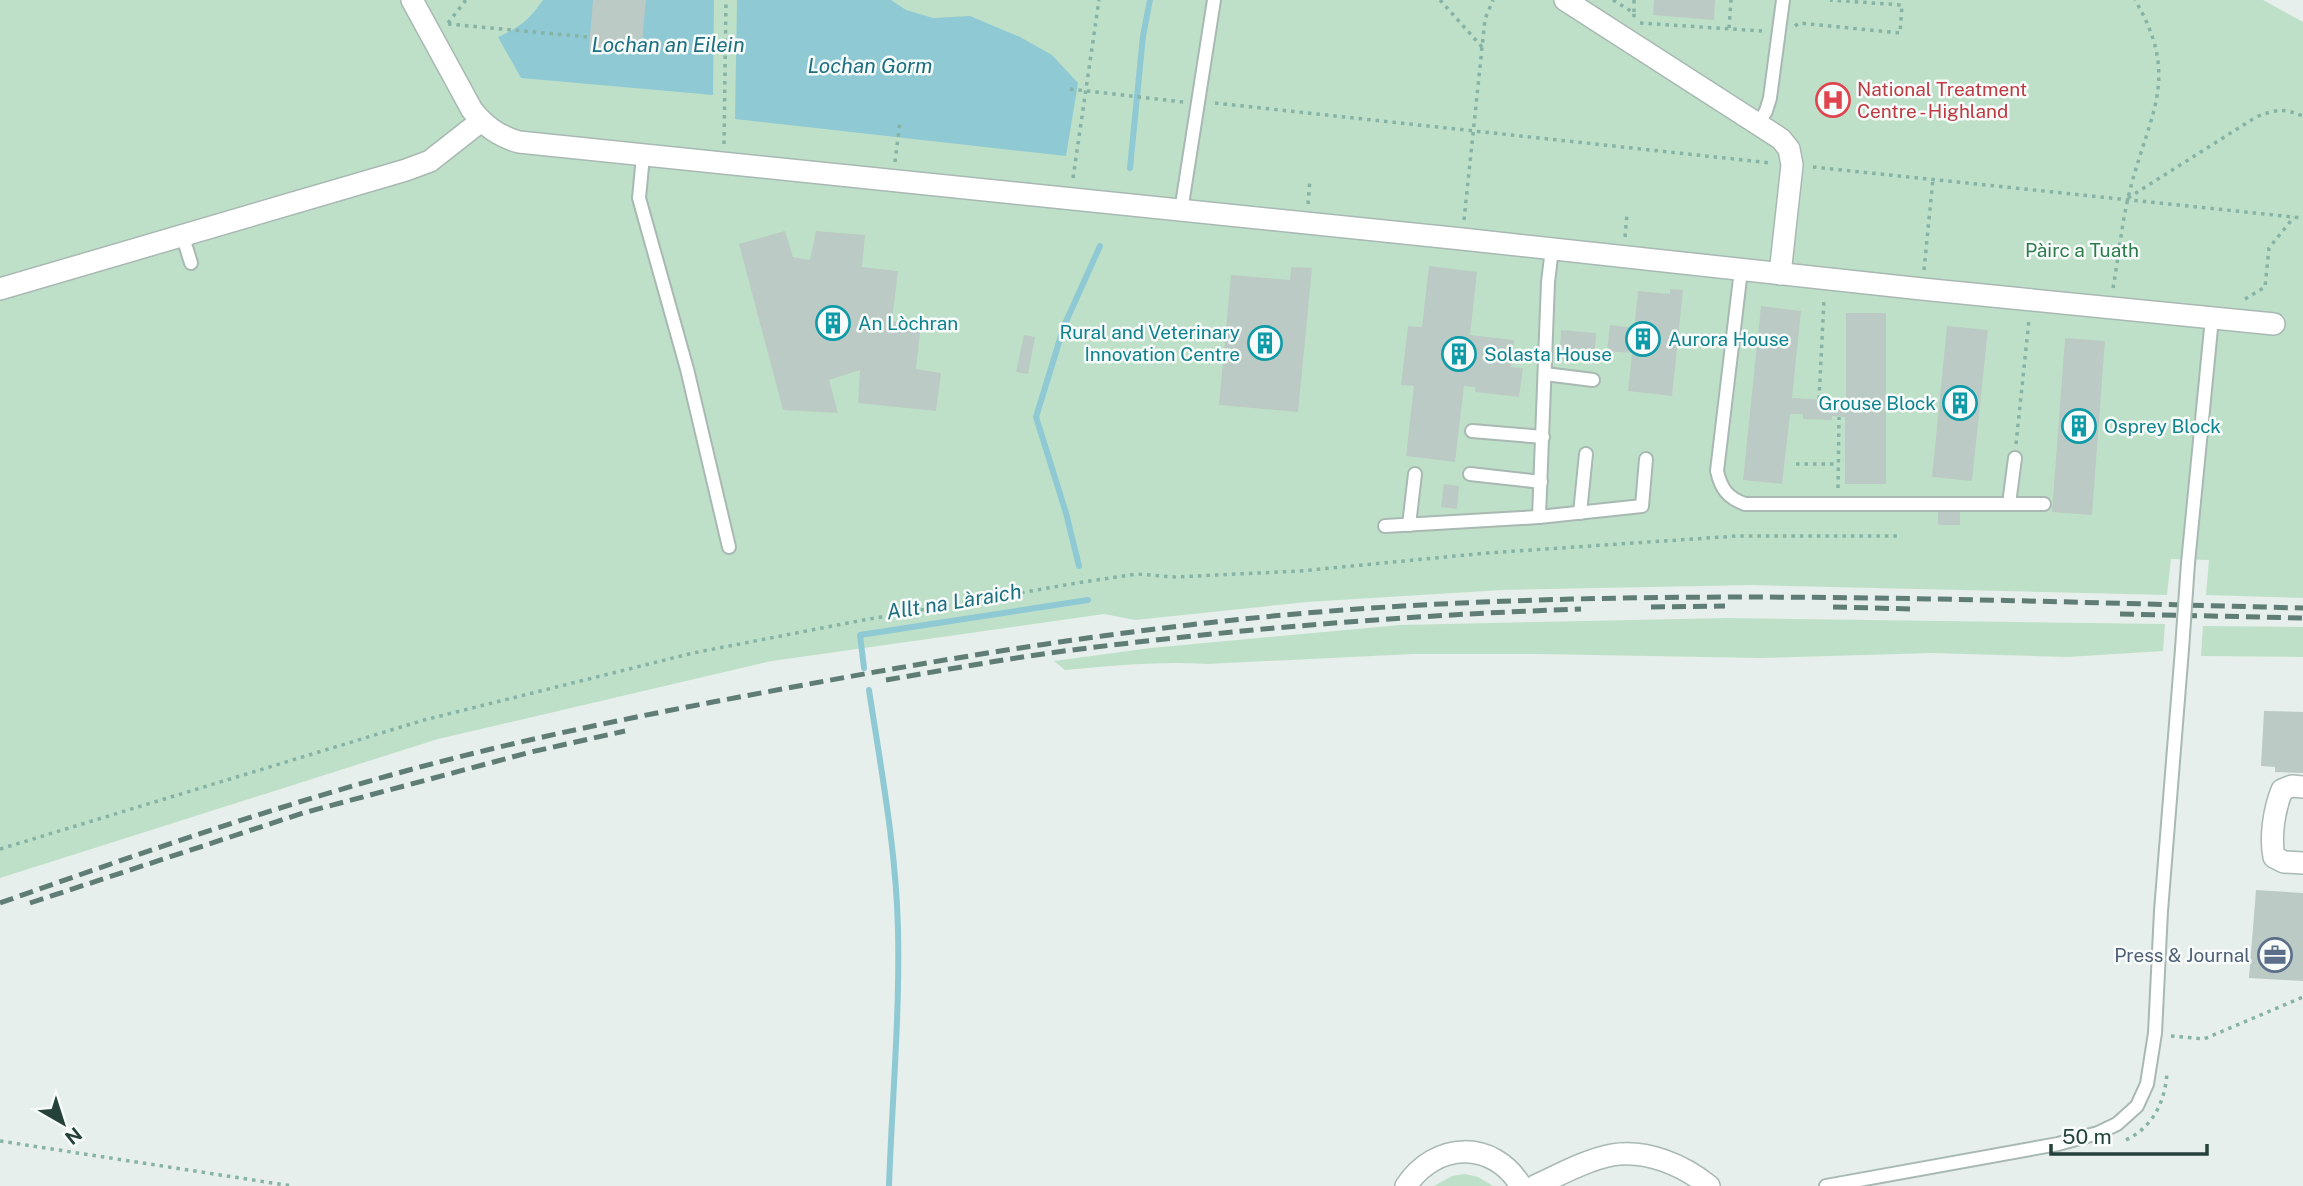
<svg xmlns="http://www.w3.org/2000/svg" width="2303" height="1186" font-family="'Public Sans',sans-serif">
<style>
.green{fill:#bfe0c8}
.water{fill:#8ec9d4}
.lines{fill:none;stroke-linecap:round;stroke-linejoin:round}
.stream{stroke:#8ec9d4;stroke-width:6}
.building{fill:#bbcac4}
.lane-casing{stroke:#a8b8b2;stroke-width:16}
.street-casing{stroke:#a8b8b2;stroke-width:24}
.path{stroke:#86b3a5;stroke-width:3.5;stroke-dasharray:3.5 5;stroke-linecap:butt}
.lane{stroke:#fff;stroke-width:12}
.street{stroke:#fff;stroke-width:21}
.rail{stroke:#5f7d75;stroke-width:5;stroke-dasharray:14 7;stroke-linecap:butt}
.lane-bridge-casing{stroke:#a8b8b2;stroke-width:16;stroke-linecap:butt}
.lane-bridge{stroke:#fff;stroke-width:12}
.labels{text-anchor:middle;stroke-width:5;stroke-linejoin:round;paint-order:stroke}
.health-label{font-size:19px;fill:#be3a42;stroke:#f7fbf9;text-anchor:start}
.park-label{font-size:19px;fill:#2d7a4b;stroke:#f7fbf9}
.culture-label{font-size:19px;fill:#0d838f;stroke:#f7fbf9;text-anchor:start}
.service-label{font-size:19px;fill:#4e5e75;stroke:#f7fbf9;text-anchor:end}
.water-label{font-size:21px;font-style:italic;fill:#1c6f80;stroke:#f7fbf9}
</style>
<rect width="100%" height="100%" fill="#e6efeb"/>
<g class="green">
<polygon points="0,0 2263,0 2303,22 2303,598 2206,595 2209,560 2171,559 2167,595 1751,585 1502,590 1307,602 1135,620 1104,614 772,661 438,739 0,878"/>
<path d="M 1728,618 L 2165,624 L 2163,651 L 2068,657 L 1932,653 L 1760,658 L 1536,654 L 1413,654 L 1206,664 C 1159,661 1112,666 1065,670 L 1054,661 L 1151,648 L 1400,625 Z"/>
<polygon points="2203,626 2303,627 2303,657 2201,656"/>
<polygon points="1465,1174 1478,1177 1493,1186 1434,1186 1452,1176"/>
</g>
<g class="water">
<path d="M 543,0 L 714,0 L 713,95 L 521,78 L 498,37 C 520,27 529,20 543,0 Z"/>
<polygon points="737,0 891,0 906,10 933,18 970,16 1020,37 1052,55 1078,83 1066,156 735,119"/>
</g>
<g class="lines">
<g class="stream">
<polyline points="1130,168 1143,36 1150,0"/>
<polyline points="1079,566 1066,513 1036,417 1064,326 1100,246"/>
<polyline points="864,668 860,635 1088,600"/>
<path d="M 869,690 C 881,769 896,848 898,929 C 900,1015 892,1100 889,1186"/>
</g>
</g>
<g class="building">
<polygon points="593,0 646,0 641,54 589,49"/>
<polygon points="1654,0 1715,0 1714,20 1653,15"/>
<polygon points="785,231 793,257 810,260 816,231 865,235 862,267 898,271 892,321 921,324 916,369 941,373 936,411 858,403 860,370 829,380 838,413 783,410 739,244"/>
<polygon points="1429,266 1477,272 1470,335 1514,340 1511,367 1523,368 1519,397 1475,392 1475,387 1464,386 1455,462 1406,456 1414,386 1401,385 1408,326 1422,327"/>
<polygon points="1291,267 1312,268 1298,412 1219,405 1231,275 1290,280"/>
<polygon points="1670,289 1683,290 1672,396 1628,391 1632,353 1607,351 1610,325 1634,328 1638,291 1670,294"/>
<polygon points="1761,306 1801,311 1792,398 1846,401 1846,313 1886,313 1886,484 1845,484 1845,417 1832,416 1832,420 1803,419 1803,414 1790,414 1782,484 1743,480"/>
<polygon points="1947,326 1988,330 1972,481 1932,477"/>
<polygon points="1561,330 1596,333 1595,351 1560,348"/>
<polygon points="1024,335 1035,337 1028,374 1016,372"/>
<polygon points="2065,338 2105,341 2092,515 2052,512"/>
<polygon points="1444,484 1459,486 1457,509 1441,507"/>
<rect x="1938" y="512" width="22" height="13"/>
<polygon points="2264,711 2303,712 2303,773 2275,772 2275,767 2261,766"/>
<polygon points="2256,890 2303,893 2303,981 2249,978"/>
</g>
<g class="lines">
<g class="lane-casing">
<g id="lane">
<polyline points="1758,124 1766,111 1770,98 1783,0"/>
<polyline points="643,156 639,198 687,369 729,547"/>
<polyline points="1181,211 1214,0"/>
<polyline points="182,234 191,263"/>
<polyline points="1552,249 1548,282 1539,517 1642,506 1646,459"/>
<path d="M 1741,270 L 1717,471 C 1721,489 1728,498 1745,504 L 2044,504"/>
<polyline points="1545,374 1593,380"/>
<polyline points="1472,431 1543,437"/>
<polyline points="1470,474 1541,482"/>
<polyline points="2009,504 2015,458"/>
<polyline points="1580,513 1586,454"/>
<polyline points="1409,525 1415,474"/>
<polyline points="1385,526 1539,517"/>
<polyline points="2188,563 2212,318"/>
<polyline points="1826,1186 2058,1144 2098,1133 2117,1124 2137,1106 2147,1084 2155,1033 2161,911 2182,649"/>
</g>
</g>
<g class="street-casing">
<g id="street">
<path d="M 412,0 L 472,110 C 485,126 498,136 519,142 L 1462,239 L 1922,289 L 2274,324"/>
<polyline points="1565,0 1781,139 1789,149 1792,165 1780,274"/>
<polyline points="0,289 406,170 430,161 481,121"/>
<path d="M 2303,787 L 2292,786 L 2282,790 C 2274,810 2270,837 2274,857 L 2284,862 L 2303,863"/>
<path d="M 1406,1186 C 1435,1142 1493,1139 1521,1186"/>
<path d="M 1535,1186 C 1559,1175 1586,1160 1612,1155 C 1646,1149 1683,1165 1709,1186"/>
</g>
</g>
<g class="path">
<polyline points="1440,0 1482,47"/>
<polyline points="1613,0 1634,13 1634,18"/>
<polyline points="1634,12 1634,0"/>
<polyline points="448,23 466,0"/>
<polyline points="1640,23 1762,31"/>
<polyline points="448,24 588,37"/>
<polyline points="1795,26 1799,23 1900,33 1902,5 1830,0"/>
<polyline points="1729,28 1731,0"/>
<polyline points="1070,89 1183,102"/>
<polyline points="1215,103 1771,163"/>
<polyline points="724,144 726,0"/>
<polyline points="895,162 900,121"/>
<polyline points="1813,167 2303,218"/>
<polyline points="1073,178 1099,0"/>
<path d="M 2128,198 L 2256,117 C 2277,109 2282,108 2303,116"/>
<polyline points="1308,204 1310,179"/>
<polyline points="1464,220 1485,19 1493,0"/>
<polyline points="1625,237 1627,214"/>
<polyline points="1924,270 1933,179"/>
<path d="M 2113,288 C 2119,255 2122,219 2131,186 C 2151,111 2180,76 2135,0"/>
<polyline points="2245,299 2265,287 2269,248 2294,217"/>
<polyline points="1819,399 1824,300"/>
<polyline points="2016,444 2029,320"/>
<polyline points="1796,464 1838,464"/>
<polyline points="1838,488 1839,417"/>
<polyline points="0,849 424,720 693,653 858,621 1077,583 1137,574 1175,577 1300,571 1487,553 1737,536 1900,536"/>
<polyline points="2171,1036 2204,1039 2303,997"/>
<path d="M 2126,1140 C 2153,1127 2165,1102 2167,1073"/>
<polyline points="0,1141 292,1186"/>
</g>
<use href="#lane" class="lane"/>
<use href="#street" class="street"/>
<g class="rail">
<polyline points="1651,607 1725,606"/>
<polyline points="1833,607 1914,609"/>
<polyline points="2120,614 2303,618"/>
<path d="M 886,680 C 945,670 1004,659 1064,651 C 1236,629 1408,615 1581,609"/>
<path d="M 0,903 C 129,857 259,812 391,775 C 523,738 658,712 793,687 C 1001,648 1210,616 1422,605 C 1715,589 2009,601 2303,608"/>
<polyline points="30,903 303,813 531,752 625,731"/>
</g>
<g class="lane-bridge-casing">
<polyline id="lane-bridge" points="2182,649 2188,563"/>
</g>
<use href="#lane-bridge" class="lane-bridge"/>
</g>
<defs>
<g id="hospital-ring" transform="scale(1.75)"><circle r="9.5" fill="#f7fbf9" stroke="#e0444e" stroke-width="1.5"/><path d="M-5-5h3v3.5h4V-5h3V5h-3V1.5h-4V5h-3Z" fill="#e0444e"/></g>
<g id="building-ring" transform="scale(1.75)"><circle r="9.5" fill="#f7fbf9" stroke="#0f9aa8" stroke-width="1.5"/><path d="M-4-6H4V6H1V3H-1V6H-4ZM-2.5-4.3h1.7v1.8h-1.7ZM.8-4.3h1.7v1.8H.8ZM-2.5-1h1.7V.8h-1.7ZM.8-1h1.7V.8H.8Z" fill="#0f9aa8"/></g>
<g id="office-ring" transform="scale(1.75)"><circle r="9.5" fill="#f7fbf9" stroke="#5c6f8a" stroke-width="1.5"/><path d="M-6-3h4V-5.5h4V-3h4V5H-6ZM-1-4.5V-3h2v-1.5ZM-6 0V1H6V0Z" fill="#5c6f8a"/></g>
</defs>
<g fill-rule="evenodd">
<use href="#hospital-ring" x="1833" y="100"/>
<use href="#building-ring" x="833" y="323"/>
<use href="#building-ring" x="1643" y="339"/>
<use href="#building-ring" x="1265" y="343"/>
<use href="#building-ring" x="1459" y="354"/>
<use href="#building-ring" x="1960" y="403"/>
<use href="#building-ring" x="2079" y="426"/>
<use href="#office-ring" x="2275" y="955"/>
</g>
<g class="labels">
<g class="health-label">
<text x="1857" y="96">National Treatment<tspan x="1857" dy="22">Centre - Highland</tspan></text>
</g>
<g class="park-label">
<text x="2082" y="257">Pàirc a Tuath</text>
</g>
<g class="culture-label">
<text x="858" y="330">An Lòchran</text>
<text x="1240" y="339" text-anchor="end">Rural and Veterinary<tspan x="1240" dy="22">Innovation Centre</tspan></text>
<text x="1668" y="346">Aurora House</text>
<text x="1484" y="361">Solasta House</text>
<text x="1936" y="410" text-anchor="end">Grouse Block</text>
<text x="2104" y="433">Osprey Block</text>
</g>
<g class="service-label">
<text x="2250" y="962">Press &amp; Journal</text>
</g>
<g class="water-label">
<text x="668" y="52">Lochan an Eilein</text>
<text x="870" y="73">Lochan Gorm</text>
<text transform="translate(954 602) rotate(-9)" y="7">Allt na Làraich</text>
</g>
</g>
<g transform="translate(63 1123) rotate(141)" stroke="#f7fbf9" stroke-width="5" paint-order="stroke">
<path d="M0-5L12 26L0 18L-12 26Z" fill="#24423a"/>
<text y="-10" font-size="19" font-weight="bold" text-anchor="middle" fill="#24423a">N</text>
</g>
<path d="M2051 1144v10h156v-10" fill="none" stroke="#24423a" stroke-width="3.5"/>
<text x="2062" y="1144" font-size="21" fill="#24423a" stroke="#f7fbf9" stroke-width="5" paint-order="stroke">50 m</text>
</svg>
